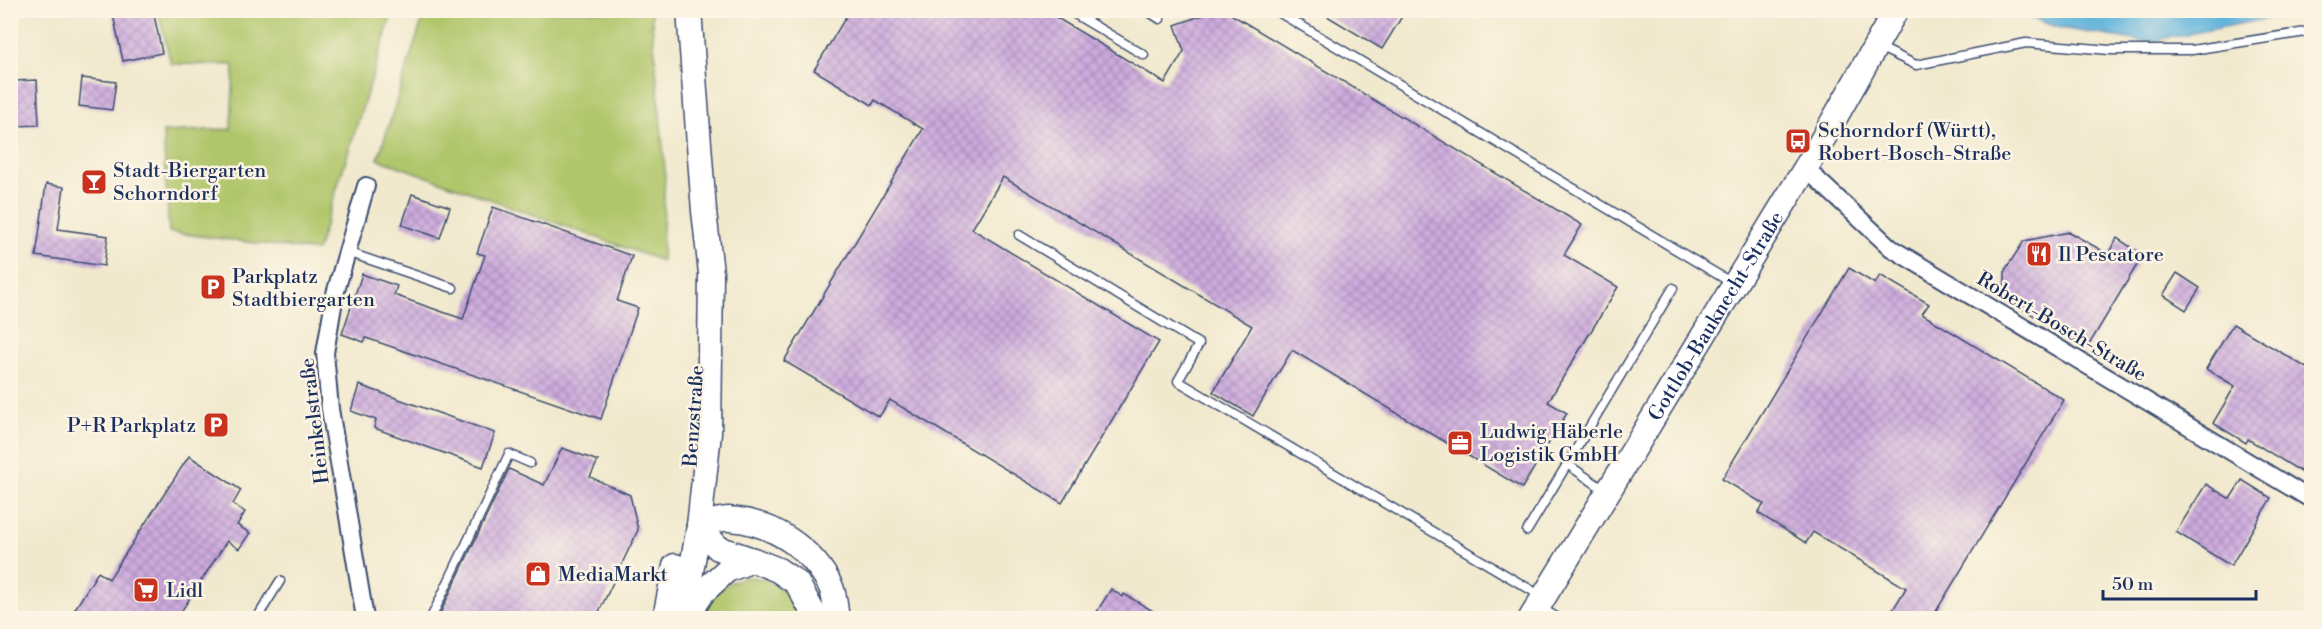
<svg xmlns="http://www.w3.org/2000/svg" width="2322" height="629" font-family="'Libre Bodoni',serif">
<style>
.grass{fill:#b0c66a;stroke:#667a64;stroke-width:1.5}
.water{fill:#5fb3db;stroke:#3d719c;stroke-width:1.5}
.building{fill:url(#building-cross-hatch)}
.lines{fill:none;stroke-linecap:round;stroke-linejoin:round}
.lane-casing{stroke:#3b4b6f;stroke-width:11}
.street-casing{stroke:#3b4b6f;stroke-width:20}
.secondary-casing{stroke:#3b4b6f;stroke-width:27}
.lane{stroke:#fff;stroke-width:8}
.street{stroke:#fff;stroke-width:16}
.secondary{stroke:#fff;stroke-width:24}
.labels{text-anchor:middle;stroke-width:5;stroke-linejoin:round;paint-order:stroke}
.poi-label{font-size:20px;fill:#1b2f5e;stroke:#fcf5e5;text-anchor:start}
.street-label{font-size:20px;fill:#1b2f5e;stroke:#fcf5e5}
</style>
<defs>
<pattern id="building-cross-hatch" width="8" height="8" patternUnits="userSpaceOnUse" patternTransform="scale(1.5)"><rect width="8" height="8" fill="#ceabde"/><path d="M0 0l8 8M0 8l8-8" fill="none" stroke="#a68cb7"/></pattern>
</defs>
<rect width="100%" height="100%" fill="#fcf5e5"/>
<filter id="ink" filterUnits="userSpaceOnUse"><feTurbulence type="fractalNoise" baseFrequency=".0167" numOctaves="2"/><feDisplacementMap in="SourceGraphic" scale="12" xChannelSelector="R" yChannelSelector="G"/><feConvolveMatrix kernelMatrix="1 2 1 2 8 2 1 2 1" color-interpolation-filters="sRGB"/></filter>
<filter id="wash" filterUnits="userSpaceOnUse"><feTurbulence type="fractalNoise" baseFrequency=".008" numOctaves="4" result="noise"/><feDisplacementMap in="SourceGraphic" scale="24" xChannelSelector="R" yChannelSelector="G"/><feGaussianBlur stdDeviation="1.35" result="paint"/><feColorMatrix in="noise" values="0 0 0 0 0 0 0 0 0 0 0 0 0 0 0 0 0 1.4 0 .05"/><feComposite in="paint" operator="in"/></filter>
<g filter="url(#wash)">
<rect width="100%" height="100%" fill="#f1e9cd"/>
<g class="grass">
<polygon points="158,11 393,11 317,251 169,232 163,132 231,129 234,65 171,64"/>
<polygon points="425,11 651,11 665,170 662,261 378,159"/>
<path d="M 746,577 C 752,578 760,577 765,580 C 781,586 799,602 800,618 L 701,618 C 712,594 719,584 746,577 Z"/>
</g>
<polygon class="water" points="2311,10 2147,42 2060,28 2009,11"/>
<g id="blocks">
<g class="building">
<polygon points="112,10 153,10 162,53 123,61"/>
<polygon points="850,10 1044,10 1165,83 1184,51 1175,25 1206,14 1208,10 1224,10 1582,225 1564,255 1618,287 1548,402 1567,413 1522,488 1292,350 1253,416 1213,392 1252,326 1003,177 972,229 1159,342 1062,503 890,400 879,417 784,361 923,129 875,100 872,105 814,70"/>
<polygon points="1317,10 1406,10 1382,49"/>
<polygon points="82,78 116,82 112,110 79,106"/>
<polygon points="37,80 39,125 16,126 14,81"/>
<polygon points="46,184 64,187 58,229 108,236 104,266 36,256"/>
<polygon points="412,194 450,207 440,238 402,225"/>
<polygon points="493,207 632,256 617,301 638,308 601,419 366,338 364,342 342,334 362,274 397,286 394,295 463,319 485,255 477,253"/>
<polygon points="2069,232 2108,254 2117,238 2143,255 2087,348 2005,298 2005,270 2024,241"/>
<polygon points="1849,268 1875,284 1880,275 1929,304 1922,314 2064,400 1932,618 1888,618 1906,588 1813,532 1806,543 1758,513 1764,504 1722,479"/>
<polygon points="2177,273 2200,288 2186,310 2163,295"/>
<polygon points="2233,324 2312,371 2312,466 2306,475 2248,439 2246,443 2213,423 2235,386 2206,369"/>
<polygon points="359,385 495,433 483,467 374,428 376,420 351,411"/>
<polygon points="562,448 598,461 590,477 630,495 638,530 596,618 438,618 509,469 544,485"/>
<polygon points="189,456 241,490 233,504 245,512 237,525 250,533 239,549 227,541 177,618 84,618 73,612 98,572 109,579"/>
<polygon points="2242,480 2271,498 2231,566 2176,532 2206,484 2230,499"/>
<polygon points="1111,589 1123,597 1124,594 1165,618 1093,618"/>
</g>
</g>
</g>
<g filter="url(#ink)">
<use href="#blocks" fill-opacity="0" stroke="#3b4b6f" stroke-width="1.5"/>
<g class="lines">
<g class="lane-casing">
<g id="lane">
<polyline points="1068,10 1144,55"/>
<polyline points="1146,10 1160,19"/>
<polyline points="1275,10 1732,283"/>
<polyline points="1879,47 1916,65 2026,43 2110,50 2192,50 2312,31"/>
<polyline points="10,227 10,270"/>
<polyline points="1019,235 1199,344 1178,381 1543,597"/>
<polyline points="347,252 453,288"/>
<polyline points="1567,464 1606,491"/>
<polyline points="1527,531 1673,288"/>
<polyline points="1539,607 1558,618"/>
<polyline points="257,618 280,581"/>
<polyline points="431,618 509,454 530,463"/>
</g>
</g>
<g class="street-casing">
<g id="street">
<polyline points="1805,168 1891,248 2312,500"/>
<polyline points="365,618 330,409 325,353 335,294 366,186"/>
</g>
</g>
<g class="secondary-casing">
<g id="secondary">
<path d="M 699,526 C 708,523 721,518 730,519 C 772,522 813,549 831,587 C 835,596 835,608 837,618"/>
<polyline points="699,526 718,548 753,560"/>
<polyline points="688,616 703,592 727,570 753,560 778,570 797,583 816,618"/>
<polyline points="665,618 675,566"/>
<polyline points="683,618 699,526 709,433 711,273 704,211 689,10"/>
<path id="s1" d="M 1531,618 L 1816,151 L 1896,10"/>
</g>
</g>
<use href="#lane" class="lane"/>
<use href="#street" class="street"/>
<use href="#secondary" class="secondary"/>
</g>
</g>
<defs>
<g id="bus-square" transform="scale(1.35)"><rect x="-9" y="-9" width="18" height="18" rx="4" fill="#c8321e" stroke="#fcf5e5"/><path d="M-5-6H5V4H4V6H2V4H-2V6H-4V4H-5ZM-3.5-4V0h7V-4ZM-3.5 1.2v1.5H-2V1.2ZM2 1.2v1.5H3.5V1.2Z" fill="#fff"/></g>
<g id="bar-square" transform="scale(1.35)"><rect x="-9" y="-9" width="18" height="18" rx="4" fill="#c8321e" stroke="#fcf5e5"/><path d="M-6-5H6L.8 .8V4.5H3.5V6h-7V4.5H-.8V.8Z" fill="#fff"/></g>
<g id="restaurant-square" transform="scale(1.35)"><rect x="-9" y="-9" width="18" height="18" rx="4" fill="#c8321e" stroke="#fcf5e5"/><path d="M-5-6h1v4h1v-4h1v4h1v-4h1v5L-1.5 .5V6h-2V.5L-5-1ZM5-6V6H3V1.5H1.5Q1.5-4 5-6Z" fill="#fff"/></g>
<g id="parking-square" transform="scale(1.35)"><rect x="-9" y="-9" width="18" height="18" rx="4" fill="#c8321e" stroke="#fcf5e5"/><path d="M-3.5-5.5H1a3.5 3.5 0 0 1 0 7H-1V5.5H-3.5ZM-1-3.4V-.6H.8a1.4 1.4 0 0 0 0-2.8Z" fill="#fff"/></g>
<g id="office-square" transform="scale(1.35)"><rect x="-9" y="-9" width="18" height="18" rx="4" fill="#c8321e" stroke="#fcf5e5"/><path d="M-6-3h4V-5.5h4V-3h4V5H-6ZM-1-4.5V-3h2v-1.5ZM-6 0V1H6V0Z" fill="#fff"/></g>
<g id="shop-square" transform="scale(1.35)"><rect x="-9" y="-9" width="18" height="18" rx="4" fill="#c8321e" stroke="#fcf5e5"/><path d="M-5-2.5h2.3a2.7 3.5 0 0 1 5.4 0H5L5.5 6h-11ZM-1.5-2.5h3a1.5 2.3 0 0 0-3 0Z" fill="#fff"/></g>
<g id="supermarket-square" transform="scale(1.35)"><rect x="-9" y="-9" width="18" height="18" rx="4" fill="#c8321e" stroke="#fcf5e5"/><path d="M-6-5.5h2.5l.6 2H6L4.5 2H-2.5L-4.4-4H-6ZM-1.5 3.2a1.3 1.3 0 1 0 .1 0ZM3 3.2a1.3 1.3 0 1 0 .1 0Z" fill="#fff"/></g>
</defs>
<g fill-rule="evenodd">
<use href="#bus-square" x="1798" y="141"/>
<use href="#bar-square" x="94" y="182"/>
<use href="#restaurant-square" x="2039" y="254"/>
<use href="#parking-square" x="213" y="287"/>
<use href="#parking-square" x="216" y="425"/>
<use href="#office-square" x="1460" y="443"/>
<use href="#shop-square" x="538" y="574"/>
<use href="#supermarket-square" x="146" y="590"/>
</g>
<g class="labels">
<g class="poi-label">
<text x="1818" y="137">Schorndorf (Württ),<tspan x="1818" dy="23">Robert-Bosch-Straße</tspan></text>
<text x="113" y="177">Stadt-Biergarten<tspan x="113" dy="23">Schorndorf</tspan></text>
<text x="2058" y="261">Il Pescatore</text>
<text x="232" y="283">Parkplatz<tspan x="232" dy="23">Stadtbiergarten</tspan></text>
<text x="196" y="432" text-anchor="end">P+R Parkplatz</text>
<text x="1480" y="438">Ludwig Häberle<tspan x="1480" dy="23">Logistik GmbH</tspan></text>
<text x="558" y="581">MediaMarkt</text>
<text x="166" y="597">Lidl</text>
</g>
<g class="street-label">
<text dy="7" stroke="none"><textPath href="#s1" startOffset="354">Gottlob-Bauknecht-Straße</textPath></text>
<text transform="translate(2062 326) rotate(31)" y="7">Robert-Bosch-Straße</text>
<text transform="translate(693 416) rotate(-86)" y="7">Benzstraße</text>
<text transform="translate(314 421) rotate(-97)" y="7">Heinkelstraße</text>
</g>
</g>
<rect width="2322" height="629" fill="none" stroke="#fcf5e5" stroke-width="36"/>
<path d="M2103 590v9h153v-9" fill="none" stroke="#1b2f5e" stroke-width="3"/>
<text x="2112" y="590" font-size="18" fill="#1b2f5e" stroke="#fcf5e5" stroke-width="4.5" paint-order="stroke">50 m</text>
</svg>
